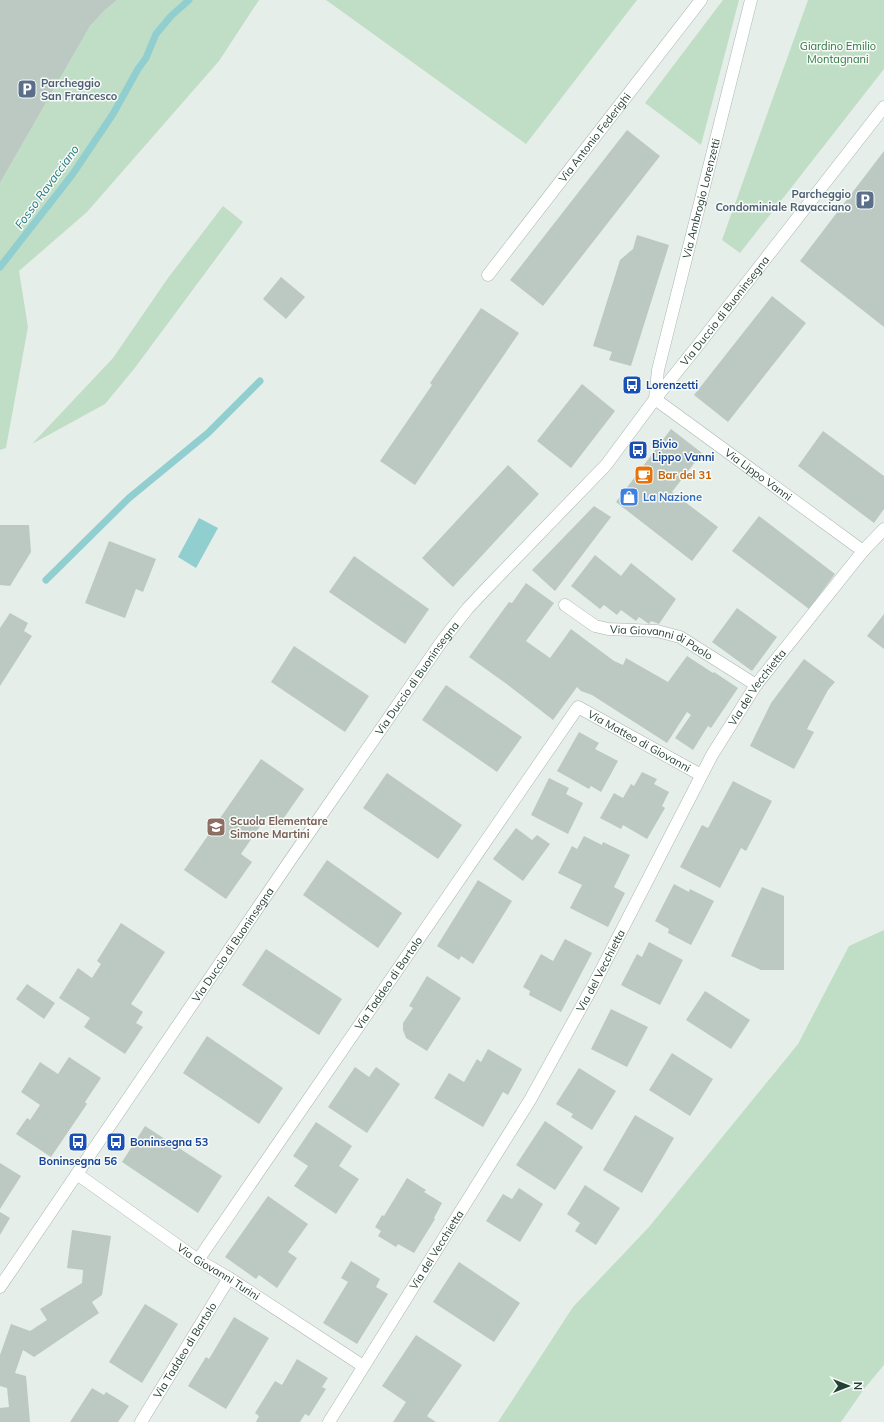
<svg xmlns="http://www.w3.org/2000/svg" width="884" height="1422" font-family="Mulish,sans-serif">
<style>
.green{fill:#c0dec5}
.water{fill:#91ced0}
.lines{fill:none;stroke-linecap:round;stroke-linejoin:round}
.stream{stroke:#91ced0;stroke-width:7}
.building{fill:#bbc9c2}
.street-casing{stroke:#a8b6b0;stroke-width:13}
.street{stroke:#fff;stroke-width:12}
.labels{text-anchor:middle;stroke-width:3;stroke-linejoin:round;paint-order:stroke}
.park-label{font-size:11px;fill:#317543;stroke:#f7fbf8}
.service-label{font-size:11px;font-weight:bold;fill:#4e5e75;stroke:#f7fbf8;text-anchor:start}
.street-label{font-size:11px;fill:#254035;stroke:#f7fbf8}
.transit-label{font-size:11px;font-weight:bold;fill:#164399;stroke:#f7fbf8;text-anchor:start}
.food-label{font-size:11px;font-weight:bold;fill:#c56008;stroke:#f7fbf8;text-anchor:start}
.shop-label{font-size:11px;font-weight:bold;fill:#366cbe;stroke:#f7fbf8;text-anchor:start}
.education-label{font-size:11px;font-weight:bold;fill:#785e54;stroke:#f7fbf8;text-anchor:start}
.water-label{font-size:12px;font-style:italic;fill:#21767a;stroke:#f7fbf8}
</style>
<rect width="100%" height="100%" fill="#e6eeea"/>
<g class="green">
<polygon points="117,0 259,0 219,61 87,212 19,271 28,327 6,448 0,450 0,183 90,26 105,10"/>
<polygon points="326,0 637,0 526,144"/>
<polygon points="723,0 739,0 701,145 645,103"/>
<polygon points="808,0 884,0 884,69 740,253 722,240"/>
<polygon points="223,206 243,222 134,369 105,404 32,444 113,358 168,278"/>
<polygon points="884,930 884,1365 864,1389 841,1422 498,1422 573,1307 649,1227 798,1044 849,946"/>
</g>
<polygon class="water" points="199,518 218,528 196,568 178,557"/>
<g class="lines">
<g class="stream">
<polyline points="0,267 72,175 113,114 138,69 146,58 156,34 171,16 189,0"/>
<polyline points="46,580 129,498 208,433 260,381"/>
</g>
</g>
<g class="building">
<polygon points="0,0 117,0 105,10 90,26 0,183"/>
<polygon points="627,130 660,156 543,306 510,280"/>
<polygon points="884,151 884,327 800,261"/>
<polygon points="637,235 669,245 631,366 609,360 612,352 593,346 620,260 633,249"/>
<polygon points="281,277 305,297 286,319 263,299"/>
<polygon points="772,296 806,323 728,422 694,395"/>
<polygon points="481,308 519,333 415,485 380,461 432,385 430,383"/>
<polygon points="582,384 615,411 571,468 537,441"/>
<polygon points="671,429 702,453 672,492 718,527 692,561 616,502"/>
<polygon points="823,431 884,476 884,509 874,523 798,466"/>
<polygon points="508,465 539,494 453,587 422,558"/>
<polygon points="594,506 611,517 555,591 532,570"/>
<polygon points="759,516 835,574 809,609 732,551"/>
<polygon points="0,525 29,525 31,552 10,586 0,585"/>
<polygon points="109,541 156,559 143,592 136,589 125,618 85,603"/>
<polygon points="595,555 621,576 631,563 676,599 659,624 651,621 649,624 639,617 636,621 621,610 617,615 604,605 600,609 571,586"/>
<polygon points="354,556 429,609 405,644 329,592"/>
<polygon points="526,583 554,603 526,641 550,658 571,629 614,661 623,665 626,658 668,682 687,656 713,673 714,672 738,688 711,728 708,726 693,750 675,738 691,715 687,712 667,743 592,695 581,691 577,687 553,720 508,685 469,657 509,602 512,603"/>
<polygon points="737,608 777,637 752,671 712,642"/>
<polygon points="10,613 28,623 24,631 32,636 0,686 0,628"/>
<polygon points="884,614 884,649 867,636"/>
<polygon points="294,646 369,696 345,732 271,682"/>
<polygon points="804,659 835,682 828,690 807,729 814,732 794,769 750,746 771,703"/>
<polygon points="446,685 522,737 497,772 422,720"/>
<polygon points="579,732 599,743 595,749 618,761 601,792 591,786 589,789 557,771"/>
<polygon points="261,759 304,789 279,825 267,816 241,854 252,862 226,899 184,870"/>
<polygon points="642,772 657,779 654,784 669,792 662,806 665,808 647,839 623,825 621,829 600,818 614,793 623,798 631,784 634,786"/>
<polygon points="387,773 462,825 438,859 363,808"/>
<polygon points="549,778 569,788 566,794 583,803 568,834 531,815"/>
<polygon points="733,781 772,801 746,851 741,848 720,888 680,867 702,825 708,828"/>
<polygon points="516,828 532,840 537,835 550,844 523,881 493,859"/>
<polygon points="584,836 602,845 603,842 630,855 614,887 625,893 608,927 570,908 582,885 558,873 572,846 577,849"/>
<polygon points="327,860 402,913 378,948 303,895"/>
<polygon points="478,880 512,901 473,964 461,956 459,960 437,946"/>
<polygon points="674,884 689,892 690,889 714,901 691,945 668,933 669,929 655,921"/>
<polygon points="762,887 784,896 784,970 761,970 731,956"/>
<polygon points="121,923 165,952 131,1004 143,1012 136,1023 143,1027 125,1054 84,1027 90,1018 59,998 78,968 92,978 101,964 97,961"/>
<polygon points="565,939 592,953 561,1012 529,995 530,991 523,987 541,954 553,961"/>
<polygon points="649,942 683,960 660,1005 621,985 637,954 642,957"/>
<polygon points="266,949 342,999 319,1035 242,985"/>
<polygon points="427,976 461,998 427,1051 406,1038 403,1030 403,1023 413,1008 409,1006"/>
<polygon points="27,984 55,1003 44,1019 16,999"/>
<polygon points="705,991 750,1020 731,1049 686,1020"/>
<polygon points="611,1009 648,1027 627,1067 591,1049"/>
<polygon points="207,1036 283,1088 259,1124 183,1073"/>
<polygon points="488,1049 522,1069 508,1095 503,1092 483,1127 434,1098 449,1073 464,1082 477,1059 481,1062"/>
<polygon points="672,1053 713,1079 690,1116 649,1090"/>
<polygon points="69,1057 101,1078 85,1102 87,1104 51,1157 16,1134 27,1118 30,1120 40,1105 21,1092 40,1062 58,1074"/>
<polygon points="355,1067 369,1077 376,1067 400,1084 367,1133 328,1107"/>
<polygon points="579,1068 616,1091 592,1130 571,1117 573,1114 556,1104"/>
<polygon points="635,1115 674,1138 642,1193 603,1170"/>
<polygon points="545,1121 583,1147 555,1190 516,1165"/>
<polygon points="316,1122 352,1146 339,1166 359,1179 336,1214 294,1186 308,1166 293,1156"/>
<polygon points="145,1126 222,1176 198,1213 122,1162"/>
<polygon points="0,1163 21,1176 0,1209"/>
<polygon points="407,1178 426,1190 424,1192 442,1203 434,1218 435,1219 414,1253 398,1244 396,1247 378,1236 381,1231 375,1227 382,1215 384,1216"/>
<polygon points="585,1185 620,1208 596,1245 575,1231 580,1223 567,1214"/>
<polygon points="519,1188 543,1204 520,1242 486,1221 503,1194 512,1199"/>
<polygon points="268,1196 308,1224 288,1252 297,1258 277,1288 259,1275 256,1279 225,1257"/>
<polygon points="0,1212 10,1218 0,1235"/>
<polygon points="72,1230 111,1236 102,1295 92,1302 99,1313 34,1357 23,1350 15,1373 26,1376 30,1422 0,1422 0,1408 9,1407 7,1388 0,1386 0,1355 11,1324 30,1331 47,1320 40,1309 82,1283 83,1270 67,1268"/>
<polygon points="351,1261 380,1279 376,1287 388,1294 357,1344 323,1323 348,1282 341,1278"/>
<polygon points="459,1262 520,1303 494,1342 433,1302"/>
<polygon points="145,1304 178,1324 142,1383 109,1362"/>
<polygon points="234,1317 269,1338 226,1409 188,1386 206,1357 209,1359"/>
<polygon points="416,1335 462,1365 427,1416 436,1422 393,1422 406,1402 382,1386"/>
<polygon points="297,1359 328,1378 322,1387 326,1389 309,1416 305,1414 300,1422 256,1422 259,1416 255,1413 275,1381 282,1385"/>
<polygon points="92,1388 104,1395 106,1392 129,1406 118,1422 70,1422"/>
</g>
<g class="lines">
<g class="street-casing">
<g id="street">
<path id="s1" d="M 488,275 L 701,0"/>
<path id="s2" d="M 655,399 L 658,370 L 751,0"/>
<path id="s3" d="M 655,399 L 863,551"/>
<path id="s4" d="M 565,605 L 595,626 L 608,629 L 657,631 L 680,637 L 756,685"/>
<path id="s5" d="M 77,1174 L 198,1260 L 229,1278 L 363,1366"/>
<path id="s6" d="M 198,1260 L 578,707 L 701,775"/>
<path id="s7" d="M 0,1287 L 293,856 L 442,641 L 468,608 L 484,591 L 606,465 L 655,399 L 699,344 L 884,107"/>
<path id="s8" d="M 141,1422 L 229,1278"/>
<path id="s9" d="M 329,1422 L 530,1100 L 594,984 L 712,755 L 756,685 L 863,551 L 884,529"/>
</g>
</g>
<use href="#street" class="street"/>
</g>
<defs>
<g id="parking-square" transform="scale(1)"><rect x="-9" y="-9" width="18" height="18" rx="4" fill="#5c6f8a" stroke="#f7fbf8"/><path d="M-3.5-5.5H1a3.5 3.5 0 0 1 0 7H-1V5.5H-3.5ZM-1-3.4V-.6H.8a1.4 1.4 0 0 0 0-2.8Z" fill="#fff"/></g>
<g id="bus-square" transform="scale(1)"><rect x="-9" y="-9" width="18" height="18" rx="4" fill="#1a4fb4" stroke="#f7fbf8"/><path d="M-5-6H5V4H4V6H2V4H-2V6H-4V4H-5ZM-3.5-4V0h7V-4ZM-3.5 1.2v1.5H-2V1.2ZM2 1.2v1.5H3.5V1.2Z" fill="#fff"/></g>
<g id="cafe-square" transform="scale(1)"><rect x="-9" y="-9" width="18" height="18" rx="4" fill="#e8710a" stroke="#f7fbf8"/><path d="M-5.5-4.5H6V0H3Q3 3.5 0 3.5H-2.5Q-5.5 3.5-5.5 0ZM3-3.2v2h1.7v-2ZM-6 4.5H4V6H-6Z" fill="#fff"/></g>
<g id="shop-square" transform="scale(1)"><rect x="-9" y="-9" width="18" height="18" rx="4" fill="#3f7fe0" stroke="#f7fbf8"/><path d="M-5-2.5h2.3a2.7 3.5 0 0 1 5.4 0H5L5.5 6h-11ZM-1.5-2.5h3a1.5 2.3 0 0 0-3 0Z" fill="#fff"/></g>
<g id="school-square" transform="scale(1)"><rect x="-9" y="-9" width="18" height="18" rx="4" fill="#8d6e63" stroke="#f7fbf8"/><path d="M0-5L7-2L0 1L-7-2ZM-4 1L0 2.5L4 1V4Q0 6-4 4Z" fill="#fff"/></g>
</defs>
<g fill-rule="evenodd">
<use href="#parking-square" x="27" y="89"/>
<use href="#parking-square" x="865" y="200"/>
<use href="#bus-square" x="632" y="385"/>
<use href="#bus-square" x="638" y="450"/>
<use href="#cafe-square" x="644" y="475"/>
<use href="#shop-square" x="629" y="497"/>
<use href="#school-square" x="216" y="827"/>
<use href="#bus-square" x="78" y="1142"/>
<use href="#bus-square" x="116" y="1142"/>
</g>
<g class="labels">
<g class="park-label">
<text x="838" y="50">Giardino Emilio<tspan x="838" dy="13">Montagnani</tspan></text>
</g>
<g class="service-label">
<text x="41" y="87">Parcheggio<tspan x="41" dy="13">San Francesco</tspan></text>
<text x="851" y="198" text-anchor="end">Parcheggio<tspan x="851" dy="13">Condominiale Ravacciano</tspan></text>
</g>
<g class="street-label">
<text dy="4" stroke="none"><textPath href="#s1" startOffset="174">Via Antonio Federighi</textPath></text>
<text dy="4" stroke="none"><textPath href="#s2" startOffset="206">Via Ambrogio Lorenzetti</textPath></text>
<text dy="4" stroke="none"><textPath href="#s7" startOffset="1218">Via Duccio di Buoninsegna</textPath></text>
<text dy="4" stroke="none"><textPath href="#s3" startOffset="128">Via Lippo Vanni</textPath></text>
<text dy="4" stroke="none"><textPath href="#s4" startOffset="106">Via Giovanni di Paolo</textPath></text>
<text dy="4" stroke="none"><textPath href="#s7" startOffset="738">Via Duccio di Buoninsegna</textPath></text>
<text dy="4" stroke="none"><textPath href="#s9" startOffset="851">Via del Vecchietta</textPath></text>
<text dy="4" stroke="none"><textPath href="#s6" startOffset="741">Via Matteo di Giovanni</textPath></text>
<text dy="4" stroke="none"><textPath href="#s7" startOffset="414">Via Duccio di Buoninsegna</textPath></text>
<text dy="4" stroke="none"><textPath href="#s9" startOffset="527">Via del Vecchietta</textPath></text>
<text dy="4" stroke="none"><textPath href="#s6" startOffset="336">Via Taddeo di Bartolo</textPath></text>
<text dy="4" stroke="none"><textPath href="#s9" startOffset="203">Via del Vecchietta</textPath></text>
<text dy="4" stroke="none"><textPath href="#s5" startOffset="172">Via Giovanni Turini</textPath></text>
<text dy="4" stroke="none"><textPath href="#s8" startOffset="84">Via Taddeo di Bartolo</textPath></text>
</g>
<g class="transit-label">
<text x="646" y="389">Lorenzetti</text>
<text x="652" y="448">Bivio<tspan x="652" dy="13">Lippo Vanni</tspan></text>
<text x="130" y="1146">Boninsegna 53</text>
<text x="78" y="1165" text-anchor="middle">Boninsegna 56</text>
</g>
<g class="food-label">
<text x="658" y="479">Bar del 31</text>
</g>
<g class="shop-label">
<text x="643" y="501">La Nazione</text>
</g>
<g class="education-label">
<text x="230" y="825">Scuola Elementare<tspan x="230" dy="13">Simone Martini</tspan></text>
</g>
<g class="water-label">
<text transform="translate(47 187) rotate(-54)" y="4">Fosso Ravacciano</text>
</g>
</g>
<g transform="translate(848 1386) rotate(90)" stroke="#f7fbf8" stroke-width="3" paint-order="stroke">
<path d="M0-3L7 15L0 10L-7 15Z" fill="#254035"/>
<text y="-6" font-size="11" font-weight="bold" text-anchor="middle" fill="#254035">N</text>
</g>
</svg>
